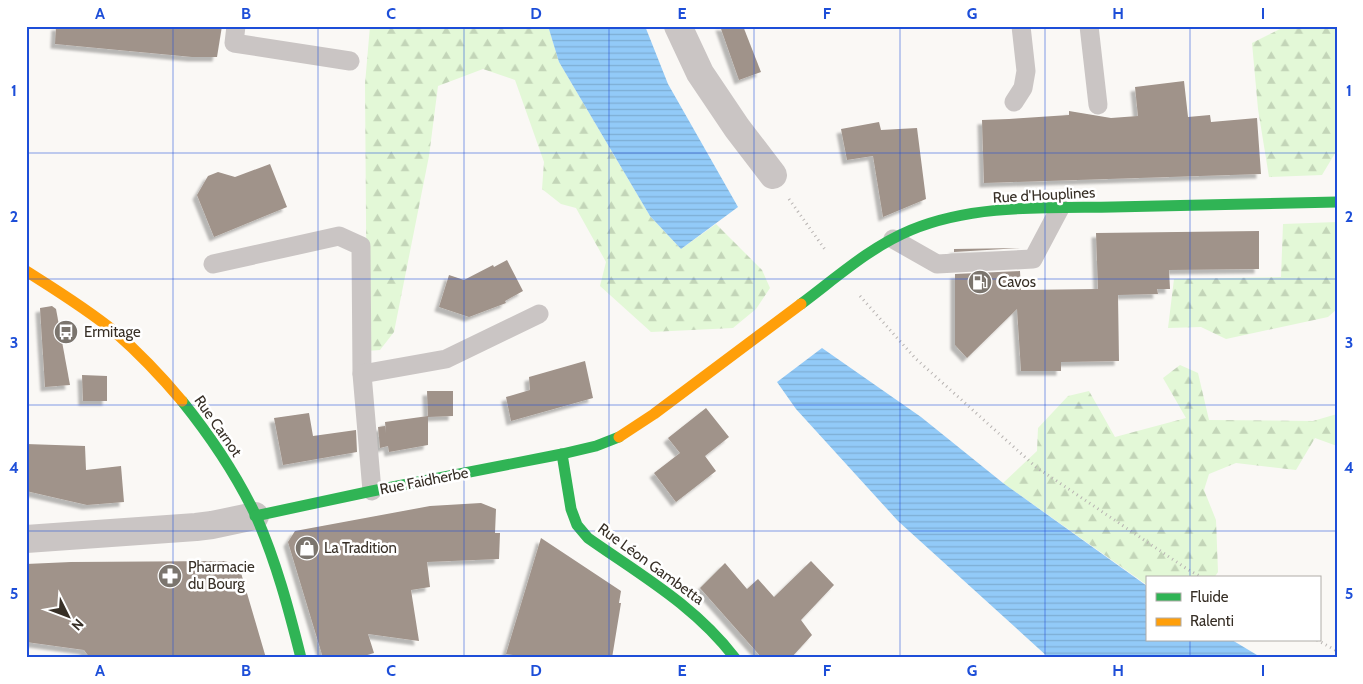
<svg xmlns="http://www.w3.org/2000/svg" width="1363" height="684" font-family="Cabin,sans-serif">
<style>
.forest{fill:url(#forest-firs)}
.water{fill:url(#water-rules)}
.building{fill:#a0938a;filter:url(#shadow)}
.lines{fill:none;stroke-linecap:round;stroke-linejoin:round}
.path{stroke:#b8b4b2;stroke-width:3;stroke-dasharray:1 4;stroke-linecap:butt}
.lane{stroke:#cac5c4;stroke-width:19}
.street{stroke:#cac5c4;stroke-width:28}
.fast{stroke:#30b455;stroke-width:11}
.slow{stroke:#ff9f0a;stroke-width:11}
.grid{fill:none;stroke:#1d4ed8;stroke-width:1;stroke-opacity:0.55}
.labels{text-anchor:middle;stroke-width:5;stroke-linejoin:round;paint-order:stroke}
.street-label{font-size:15px;fill:#372f26;stroke:#fff}
.poi-label{font-size:15px;fill:#372f26;stroke:#fff;text-anchor:start}
.neatline{fill:none;stroke:#1d4ed8;stroke-width:2}
.grid-label{font-size:16px;text-anchor:middle;font-weight:bold;fill:#1d4ed8}
</style>
<defs>
<pattern id="forest-firs" width="22" height="20" patternUnits="userSpaceOnUse" patternTransform="scale(1.25)"><rect width="22" height="20" fill="#e3f8d7"/><path d="M5 1l3.5 6h-7zM16 11l3.5 6h-7z" fill="#c3d5b8"/></pattern>
<pattern id="water-rules" width="6" height="5" patternUnits="userSpaceOnUse" patternTransform="scale(1.25)"><rect width="6" height="5" fill="#92caf8"/><path d="M0 2.5h6" fill="none" stroke="#7eaed4"/></pattern>
<filter id="shadow"><feDropShadow dx="-4.5" dy="4.5" stdDeviation="1" flood-color="#0004"/></filter>
</defs>
<rect width="100%" height="100%" fill="#faf8f5"/>
<g class="forest">
<polygon points="370,26 548,26 559,62 650,216 681,249 716,224 762,270 770,288 756,309 733,328 651,332 600,286 606,262 576,208 561,204 542,189 544,162 515,80 483,69 438,86 429,156 394,332 380,350 367,351 365,84"/>
<polygon points="1286,26 1337,26 1337,150 1322,175 1269,177 1258,109 1252,43"/>
<polygon points="1337,222 1337,309 1328,317 1226,339 1201,327 1168,328 1174,279 1281,277 1283,224"/>
<polygon points="1180,365 1198,373 1209,420 1313,421 1337,414 1337,446 1315,438 1296,470 1236,463 1209,474 1204,490 1216,520 1218,572 1214,578 1147,578 1147,585 1003,483 1037,451 1038,428 1068,396 1089,391 1115,437 1186,418 1163,378"/>
</g>
<g class="water">
<polygon points="548,26 645,26 668,84 738,207 681,249 650,216 559,62"/>
<polygon points="822,348 921,417 1003,483 1147,586 1147,640 1232,640 1262,658 1049,658 898,521 796,409 777,382"/>
</g>
<g class="building">
<polygon points="56,26 222,26 217,57 192,57 55,44"/>
<polygon points="720,26 743,26 761,72 739,80"/>
<polygon points="1184,81 1188,117 1210,115 1211,122 1257,118 1261,174 984,183 982,120 1009,119 1069,115 1069,111 1111,118 1138,116 1135,87"/>
<polygon points="879,122 881,130 917,128 926,199 883,217 873,156 847,160 841,129"/>
<polygon points="270,164 287,207 214,237 197,195 208,176 218,172 235,177"/>
<polygon points="1259,231 1259,269 1169,270 1170,289 1157,289 1158,294 1118,295 1119,361 1061,362 1061,371 1021,371 1017,309 967,358 955,345 955,274 1020,271 1021,290 1098,289 1096,233"/>
<polygon points="1020,248 954,252 954,249"/>
<polygon points="507,260 523,291 505,301 506,303 469,317 439,307 449,275 464,280 493,265 494,267"/>
<polygon points="52,306 56,309 70,385 45,387 40,308"/>
<polygon points="585,361 593,398 511,421 506,397 530,390 529,377"/>
<polygon points="82,375 107,376 107,401 83,401"/>
<polygon points="427,391 453,391 453,416 428,417"/>
<polygon points="706,408 729,437 705,456 716,471 676,502 654,473 680,453 668,438"/>
<polygon points="309,413 313,436 356,430 357,452 283,465 274,418"/>
<polygon points="428,416 428,445 389,452 388,446 380,448 378,427 385,426 386,433 385,422"/>
<polygon points="26,444 85,446 86,470 121,466 124,502 87,505 26,491"/>
<polygon points="481,503 496,509 495,533 500,533 499,559 427,562 430,587 411,590 419,641 368,634 374,653 357,658 323,658 288,542 295,531 430,506"/>
<polygon points="541,538 621,591 619,603 621,603 612,658 533,658 506,654"/>
<polygon points="225,561 239,566 266,658 90,658 84,650 26,642 26,564 71,562"/>
<polygon points="811,561 834,585 801,620 812,635 791,658 762,658 700,588 725,563 747,589 758,579 774,597"/>
</g>
<g class="lines">
<g class="path">
<polyline points="789,199 826,251"/>
<polyline points="860,296 915,358 1036,467 1187,569 1203,578"/>
<polyline points="1317,640 1337,651"/>
</g>
<g class="lane">
<polyline points="236,26 234,43 350,61"/>
<polyline points="1089,26 1098,105"/>
<polyline points="1014,102 1023,88 1026,71 1021,26"/>
<polyline points="893,239 937,264 1033,259 1060,208"/>
<polyline points="213,264 339,236 361,246 362,374"/>
<polyline points="372,491 362,374 446,359 539,314"/>
</g>
<g class="street">
<polyline points="678,26 700,73 737,128 773,175"/>
<polyline points="26,539 196,527 212,525 255,516"/>
</g>
<g class="fast">
<path d="M 801,304 C 836,278 870,247 911,230 C 973,204 1047,208 1113,207 C 1188,205 1262,204 1337,202"/>
<path d="M 182,401 C 211,437 236,474 256,516 C 276,561 289,610 301,658"/>
<path d="M 562,454 L 571,509 L 577,525 L 588,538 C 642,576 694,605 735,658"/>
<polyline points="255,516 372,491 562,454 596,446 619,437"/>
</g>
<g class="slow">
<path d="M 26,271 C 56,290 87,309 115,332 C 139,353 161,376 182,401"/>
<polyline points="619,437 654,414 801,304"/>
</g>
</g>
<path class="grid" d="M 173,26 L 173,658M 318,26 L 318,658M 464,26 L 464,658M 609,26 L 609,658M 754,26 L 754,658M 900,26 L 900,658M 1045,26 L 1045,658M 1190,26 L 1190,578M 26,153 L 1337,153M 26,279 L 1337,279M 26,405 L 1337,405M 26,531 L 1337,531M 1190,640 L 1190,658"/>
<defs>
<g id="fuel-disc" transform="scale(1.25)"><circle r="9.5" fill="#7b756e" stroke="#fff"/><path d="M-5.5-6h7V0h2V4h1.3V-2.5L3-4.5l.8-.8L6-3V5H2.5V1h-1V6h-7ZM-4.2-4.7v3.2H.2V-4.7Z" fill="#fff"/></g>
<g id="bus-disc" transform="scale(1.25)"><circle r="9.5" fill="#7b756e" stroke="#fff"/><path d="M-5-6H5V4H4V6H2V4H-2V6H-4V4H-5ZM-3.5-4V0h7V-4ZM-3.5 1.2v1.5H-2V1.2ZM2 1.2v1.5H3.5V1.2Z" fill="#fff"/></g>
<g id="shop-disc" transform="scale(1.25)"><circle r="9.5" fill="#7b756e" stroke="#fff"/><path d="M-5-2.5h2.3a2.7 3.5 0 0 1 5.4 0H5L5.5 6h-11ZM-1.5-2.5h3a1.5 2.3 0 0 0-3 0Z" fill="#fff"/></g>
<g id="pharmacy-disc" transform="scale(1.25)"><circle r="9.5" fill="#7b756e" stroke="#fff"/><path d="M-2-6h4v4h4v4h-4v4h-4v-4h-4v-4h4Z" fill="#fff"/></g>
</defs>
<g fill-rule="evenodd">
<use href="#fuel-disc" x="980" y="282"/>
<use href="#bus-disc" x="66" y="332"/>
<use href="#shop-disc" x="307" y="548"/>
<use href="#pharmacy-disc" x="170" y="576"/>
</g>
<g class="labels">
<g class="street-label">
<text transform="translate(1044 195) rotate(-3)" y="5">Rue d'Houplines</text>
<text transform="translate(218 426) rotate(55)" y="5">Rue Carnot</text>
<text transform="translate(424 481) rotate(-11)" y="5">Rue Faidherbe</text>
<text transform="translate(651 564) rotate(36)" y="5">Rue Léon Gambetta</text>
</g>
<g class="poi-label">
<text x="998" y="287">Cavos</text>
<text x="84" y="337">Ermitage</text>
<text x="324" y="553">La Tradition</text>
<text x="188" y="572">Pharmacie<tspan x="188" dy="17">du Bourg</tspan></text>
</g>
</g>
<rect width="1363" height="684" fill="none" stroke="#ffffff" stroke-width="55"/>
<rect x="1146" y="576" width="175" height="65" fill="#ffffff" stroke="#afaca8"/>
<rect x="1156" y="593" width="25" height="8" fill="#30b455" stroke="#afaca8"/>
<text x="1190" y="602" font-size="15" fill="#372f26">Fluide</text>
<rect x="1156" y="618" width="25" height="8" fill="#ff9f0a" stroke="#afaca8"/>
<text x="1190" y="626" font-size="15" fill="#372f26">Ralenti</text>
<g transform="translate(68 616) rotate(132)" stroke="#ffffff" stroke-width="4" paint-order="stroke">
<path d="M0-4L9 19L0 12L-9 19Z" fill="#372f26"/>
<text y="-8" font-size="14" font-weight="bold" text-anchor="middle" fill="#372f26">N</text>
</g>
<rect x="28" y="28" width="1308" height="628" class="neatline"/>
<g class="grid-label">
<text x="100" y="19">A</text>
<text x="246" y="19">B</text>
<text x="391" y="19">C</text>
<text x="536" y="19">D</text>
<text x="682" y="19">E</text>
<text x="827" y="19">F</text>
<text x="972" y="19">G</text>
<text x="1118" y="19">H</text>
<text x="1263" y="19">I</text>
<text x="14" y="96">1</text>
<text x="1349" y="96">1</text>
<text x="14" y="222">2</text>
<text x="1349" y="222">2</text>
<text x="14" y="348">3</text>
<text x="1349" y="348">3</text>
<text x="14" y="473">4</text>
<text x="1349" y="473">4</text>
<text x="14" y="599">5</text>
<text x="1349" y="599">5</text>
<text x="100" y="676">A</text>
<text x="246" y="676">B</text>
<text x="391" y="676">C</text>
<text x="536" y="676">D</text>
<text x="682" y="676">E</text>
<text x="827" y="676">F</text>
<text x="972" y="676">G</text>
<text x="1118" y="676">H</text>
<text x="1263" y="676">I</text>
</g>
</svg>
